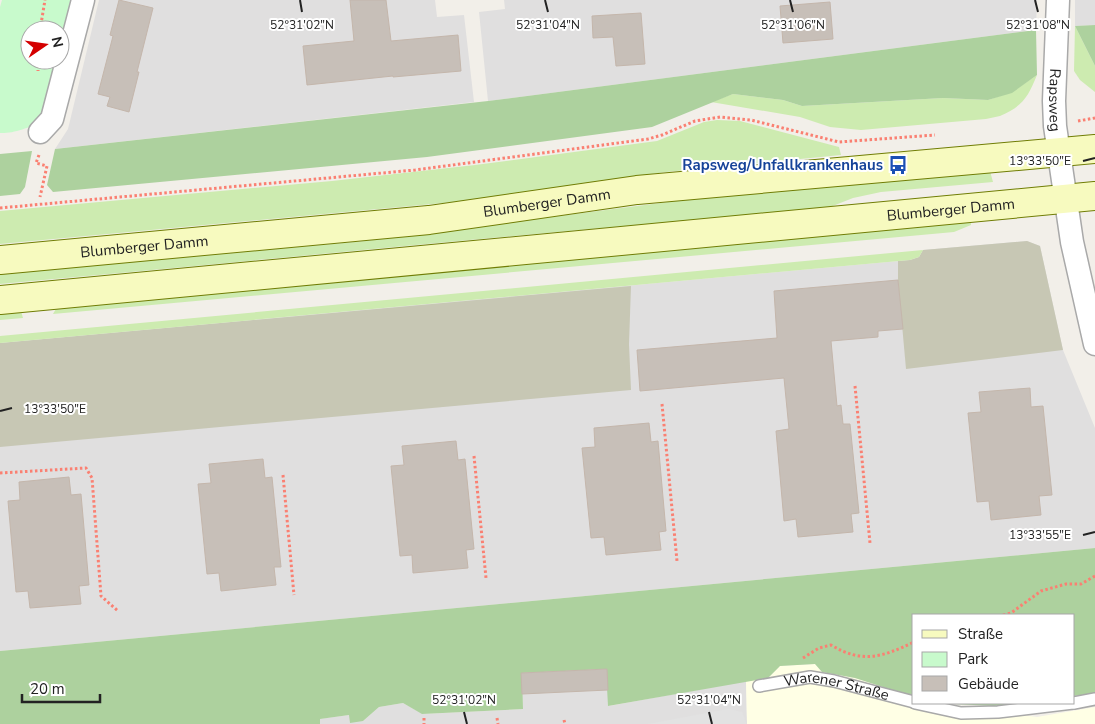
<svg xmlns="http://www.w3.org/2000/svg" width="1095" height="724" font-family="'Nunito Sans',sans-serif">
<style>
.residential{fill:#e0dfdf}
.education{fill:#ffffe5}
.construction{fill:#c7c7b4}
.grass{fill:#cdebb0}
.forest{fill:#add19e}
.park{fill:#c8facc;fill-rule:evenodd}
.parking{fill:#e2e2e2}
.building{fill:#c7bfb8;stroke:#c4b6ab}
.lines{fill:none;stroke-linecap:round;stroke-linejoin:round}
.lane-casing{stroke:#a9a9a9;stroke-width:14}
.street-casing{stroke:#a9a9a9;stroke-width:25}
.secondary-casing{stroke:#707d05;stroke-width:30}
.path{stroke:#fa8072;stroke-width:3;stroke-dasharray:2.5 2.5;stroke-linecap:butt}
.lane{stroke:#fff;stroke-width:11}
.street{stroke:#fff;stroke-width:22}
.secondary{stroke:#f7fabf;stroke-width:28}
.ticks{fill:none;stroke:#222;stroke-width:2}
.labels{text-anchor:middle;stroke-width:4;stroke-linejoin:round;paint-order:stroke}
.street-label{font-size:15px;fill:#222;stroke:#fff}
.transit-label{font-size:15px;font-weight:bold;fill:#164399;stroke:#fff;text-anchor:end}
.ticks-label{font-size:12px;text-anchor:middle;fill:#222;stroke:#fff;stroke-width:4;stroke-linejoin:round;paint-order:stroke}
</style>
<rect width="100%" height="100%" fill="#f2efe9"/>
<g class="residential">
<polygon points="99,0 435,0 437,17 464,15 474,102 55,149 68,129"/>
<polygon points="504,0 1037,0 1036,30 488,101 479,12 505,9"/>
<polygon points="1075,0 1095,0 1095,25 1075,26"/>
<polygon points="1027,241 1040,246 1063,350 1095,428 1095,548 0,651 0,343 910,260 919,257 923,250"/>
<polygon points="607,669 609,706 746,681 747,724 320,724 319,719 349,715 363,721 379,707 403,703 423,714 523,709 521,673"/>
</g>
<polygon class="education" points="815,664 822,672 855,678 935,703 1037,717 1095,707 1095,724 747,724 746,681 768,678 780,666"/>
<g class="construction">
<polygon points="1027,241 1040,246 1063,350 906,369 898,280 898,261 910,260 919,257 923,250"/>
<polygon points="631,286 629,344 631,390 0,447 0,343"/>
</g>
<g class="grass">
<polygon points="1075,26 1095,66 1095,92 1080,80 1074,71"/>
<path d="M 1037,75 C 1028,97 1023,106 1000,116 L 986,119 L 861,130 L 830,127 L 800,117 L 711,102 L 733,94 L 783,100 L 802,106 L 943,98 L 988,100 L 1012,92 Z"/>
<polygon points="717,120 740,121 839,147 841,155 666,172 465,201 0,244 0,211 332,181 475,165 657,141 704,122"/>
<path d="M 990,171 L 993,182 L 881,192 L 853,198 L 825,209 C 550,231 275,259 0,284 L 0,274 L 365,241 L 676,201 Z"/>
<polygon points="971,222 971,225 954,232 53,314 57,307"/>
<polygon points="923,250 919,257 910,260 0,343 0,336"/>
<polygon points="21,311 23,318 0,320 0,313"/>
</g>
<g class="forest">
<polygon points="1095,25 1095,66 1075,26"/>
<polygon points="1036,30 1037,75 1012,93 988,100 943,98 802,106 783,100 733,94 652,127 427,157 53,192 47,185 55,149 488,101"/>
<polygon points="32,151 25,187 20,194 0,196 0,154"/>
<polygon points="1095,548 1095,693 1074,696 1074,615 914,615 914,697 855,678 822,672 815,664 780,666 768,678 608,706 606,669 522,673 523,709 422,714 403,703 379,707 363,721 350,723 349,715 320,719 320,724 0,724 0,651"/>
<polygon points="933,703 1022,703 994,706"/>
</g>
<path class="park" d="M 2,0 L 77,0 C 70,31 59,99 39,121 C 32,128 10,134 0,133 L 0,7 ZM 30,30 L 60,30 L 60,60 L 30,60 Z"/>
<polygon class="parking" points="728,709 742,712 747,724 648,724"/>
<g class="building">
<polygon points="119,0 153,8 137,72 139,72 129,112 107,106 110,97 98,94 113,36 110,35"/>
<polygon points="350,0 386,0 391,41 458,35 461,71 393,77 393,76 307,85 303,46 354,41"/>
<polygon points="830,2 833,39 783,43 780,6"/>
<polygon points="641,13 645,64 616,66 613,37 593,38 592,16"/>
<polygon points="898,280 903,329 878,331 878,337 831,341 837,406 841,405 843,424 850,424 859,513 851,514 853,532 798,537 796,519 784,521 776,431 789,429 784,378 640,391 637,350 777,338 774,291"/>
<polygon points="1030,388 1031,407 1043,406 1052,495 1039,496 1041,515 991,520 989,501 977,502 968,413 981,412 979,392"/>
<polygon points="649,423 651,442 658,441 666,531 659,532 661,550 606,555 604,537 591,538 582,448 595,447 594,428"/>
<polygon points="456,441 458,460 465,459 474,549 466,550 468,568 413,573 412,555 400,556 391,466 404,465 402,446"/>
<polygon points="263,459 265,478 272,477 281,567 274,567 276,585 221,591 219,573 207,574 198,484 211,483 209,464"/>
<polygon points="69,477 71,495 81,494 89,585 79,586 81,604 30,608 28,591 16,592 8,501 20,500 19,482"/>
<polygon points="607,669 608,690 522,694 521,673"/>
</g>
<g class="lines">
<g class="lane-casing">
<g id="lane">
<path id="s1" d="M 759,686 L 810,677 L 834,681 L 914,702"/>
<polyline points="915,703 961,713 998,712 1073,703"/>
<polyline points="1074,703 1095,699"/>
</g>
</g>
<g class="street-casing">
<g id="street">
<path id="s2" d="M 1058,0 L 1054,101 L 1055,126 L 1072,242 L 1095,344"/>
<polyline points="40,132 52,119 83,0"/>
</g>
</g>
<g class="secondary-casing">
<g id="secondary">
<path id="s3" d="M 0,260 L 429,220 L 637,190 L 1095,149"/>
<path id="s4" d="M 0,300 L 1095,196"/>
</g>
</g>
<g class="path">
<polyline points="40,30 45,0"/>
<polyline points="38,60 38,71"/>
<polyline points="1078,121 1095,118"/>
<polyline points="39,155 36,163 47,166 40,197"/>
<polyline points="0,208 415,170 648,139 662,135 695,121 720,117 751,120 839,142 935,135"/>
<polyline points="855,386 870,543"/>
<polyline points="662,404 677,561"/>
<polyline points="474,456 486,578"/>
<polyline points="0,473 86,468 92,478 101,596 118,611"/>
<polyline points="283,475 294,595"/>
<polyline points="1003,615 1011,613 1041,591 1066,584 1081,584 1095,576"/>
<path d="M 803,658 L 819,648 L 831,645 C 863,664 882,657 914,642"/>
<polyline points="424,718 424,724"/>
<polyline points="497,718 498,724"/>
<polyline points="564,720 565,724"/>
</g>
<use href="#lane" class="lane"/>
<use href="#street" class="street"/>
<use href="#secondary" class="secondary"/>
</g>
<path class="ticks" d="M 300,0 L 302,12M 545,0 L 548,12M 790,0 L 793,12M 1035,0 L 1038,12M 1083,161 L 1095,158M 0,411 L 12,408M 1083,535 L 1095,532M 464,712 L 467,724M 709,712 L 712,724"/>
<defs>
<g id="bus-bare" transform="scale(1.5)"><path d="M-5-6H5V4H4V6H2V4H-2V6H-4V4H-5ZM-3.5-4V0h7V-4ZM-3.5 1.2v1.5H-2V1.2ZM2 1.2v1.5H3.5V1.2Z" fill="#1a4fb4" stroke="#fff" stroke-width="2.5" paint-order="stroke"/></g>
</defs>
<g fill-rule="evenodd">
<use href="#bus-bare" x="898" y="165"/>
</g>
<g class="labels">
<g class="street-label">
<text dy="5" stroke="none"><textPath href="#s2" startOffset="100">Rapsweg</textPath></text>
<text dy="5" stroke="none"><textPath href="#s3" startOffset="550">Blumberger Damm</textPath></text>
<text dy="5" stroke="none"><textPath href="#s4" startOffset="955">Blumberger Damm</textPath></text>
<text dy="5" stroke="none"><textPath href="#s3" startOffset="145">Blumberger Damm</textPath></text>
<text dy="5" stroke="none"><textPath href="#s1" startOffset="79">Warener Straße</textPath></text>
</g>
<g class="transit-label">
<text x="883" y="170">Rapsweg/Unfallkrankenhaus</text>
</g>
</g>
<g class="ticks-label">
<text x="302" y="29">52°31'02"N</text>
<text x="548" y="29">52°31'04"N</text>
<text x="793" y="29">52°31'06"N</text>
<text x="1038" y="29">52°31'08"N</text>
<text x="1040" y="165">13°33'50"E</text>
<text x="55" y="413">13°33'50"E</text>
<text x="1040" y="539">13°33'55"E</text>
<text x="464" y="704">52°31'02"N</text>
<text x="709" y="704">52°31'04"N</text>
</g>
<rect x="912" y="614" width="162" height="90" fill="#ffffff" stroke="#a7a7a7"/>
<rect x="922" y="630" width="25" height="8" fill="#f7fabf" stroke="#a7a7a7"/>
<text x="958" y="639" font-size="15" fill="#222222">Straße</text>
<rect x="922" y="652" width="25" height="15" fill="#c8facc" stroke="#a7a7a7"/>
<text x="958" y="664" font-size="15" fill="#222222">Park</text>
<rect x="922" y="676" width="25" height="15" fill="#c7bfb8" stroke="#a7a7a7"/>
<text x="958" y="689" font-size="15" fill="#222222">Gebäude</text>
<g transform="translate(45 45) rotate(77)"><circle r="24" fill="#ffffff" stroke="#a7a7a7"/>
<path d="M0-4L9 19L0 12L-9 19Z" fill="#d40000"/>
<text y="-8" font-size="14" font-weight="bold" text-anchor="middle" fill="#222222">N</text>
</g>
<path d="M22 694v8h78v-8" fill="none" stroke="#222222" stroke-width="2.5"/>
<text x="30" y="694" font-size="15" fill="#222222" stroke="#ffffff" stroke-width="4" paint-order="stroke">20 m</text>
</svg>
